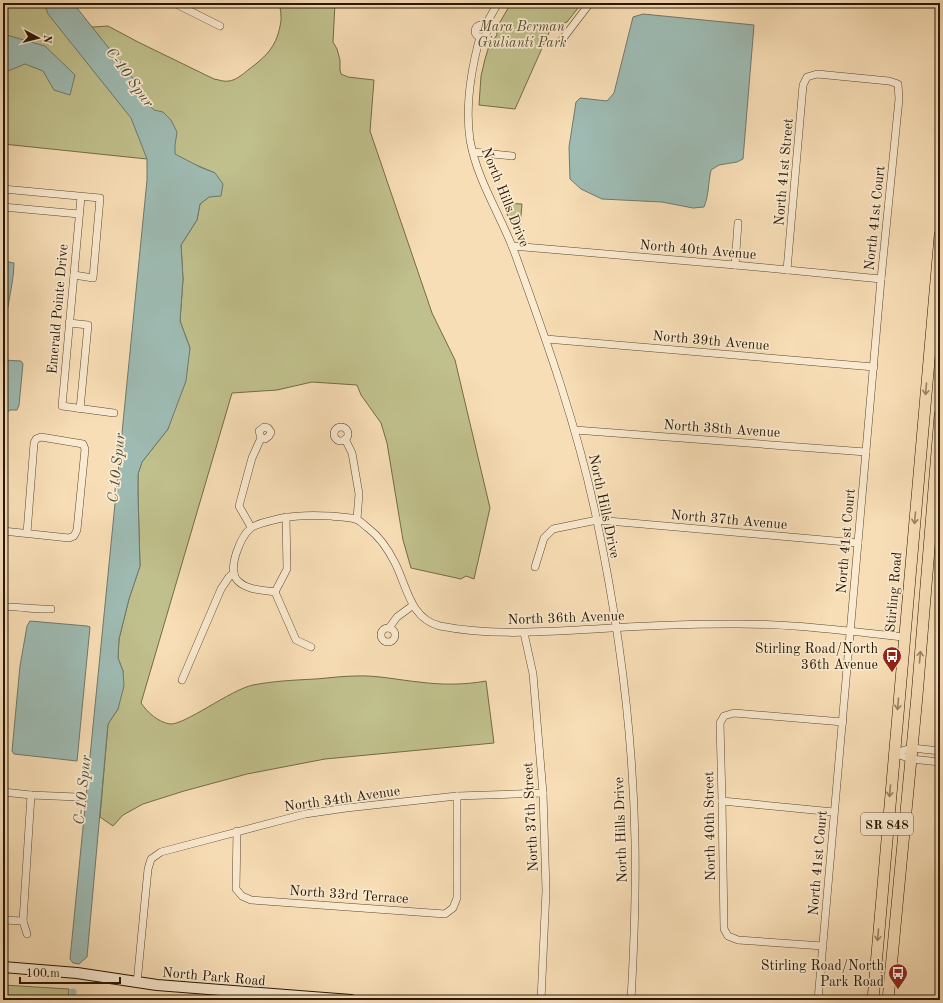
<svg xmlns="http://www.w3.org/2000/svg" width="943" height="1003" font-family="'Old Standard TT',serif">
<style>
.green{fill:#c0c08c;stroke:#746b46}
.water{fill:#9ebbb3;stroke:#6f796c}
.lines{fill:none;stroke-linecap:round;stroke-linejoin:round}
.canal{stroke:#9ebbb3;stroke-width:7}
.street-casing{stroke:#5c482e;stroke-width:8}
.secondary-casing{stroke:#281601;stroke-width:12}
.primary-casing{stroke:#281601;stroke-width:12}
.street{stroke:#faead0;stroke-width:7}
.secondary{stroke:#faead0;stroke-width:10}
.primary{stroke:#f8deb6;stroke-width:11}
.oneway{stroke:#9a8465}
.labels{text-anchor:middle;stroke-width:3.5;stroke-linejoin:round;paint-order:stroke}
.shield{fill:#faead0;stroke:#67563f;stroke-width:1}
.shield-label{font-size:13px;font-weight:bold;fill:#281601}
.park-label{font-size:14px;font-style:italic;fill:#5d5232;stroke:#faead0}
.street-label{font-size:14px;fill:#281601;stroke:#faead0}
.poi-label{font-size:14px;fill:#281601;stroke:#faead0;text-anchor:end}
.water-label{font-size:15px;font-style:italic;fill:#51503f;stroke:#faead0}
</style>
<rect width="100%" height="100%" fill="#f8deb6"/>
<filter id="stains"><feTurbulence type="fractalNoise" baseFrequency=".005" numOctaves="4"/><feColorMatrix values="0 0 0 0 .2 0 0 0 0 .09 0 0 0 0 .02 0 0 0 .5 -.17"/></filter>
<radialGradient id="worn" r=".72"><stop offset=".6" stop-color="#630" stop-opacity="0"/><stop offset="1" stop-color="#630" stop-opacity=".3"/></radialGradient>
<g class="green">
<path d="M 3,3 L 44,3 L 93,27 L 108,26 L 138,42 L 214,79 C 220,80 224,82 229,81 C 236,80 242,75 248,70 C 268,55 277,46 281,21 C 281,15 281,7 278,3 L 335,3 L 333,42 L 337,49 L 340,60 L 340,70 L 341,74 L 348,77 L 374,80 L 370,131 L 432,313 L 455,360 L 490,508 L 474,579 L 466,576 L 461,579 L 411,568 L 403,540 L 387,443 L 381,423 L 361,395 L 357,385 L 312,382 L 277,390 L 232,393 L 141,703 C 148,713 158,722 170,724 C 185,725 230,690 253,685 C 274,681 295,680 316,679 C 329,678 343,676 356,676 C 377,675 398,680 419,682 C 442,685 464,685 486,681 L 494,743 L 325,759 L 247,774 L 184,791 L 143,804 L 123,815 L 113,826 L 100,817 L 108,724 L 118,709 L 123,671 L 118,658 L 119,639 L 129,599 L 140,566 L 138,494 L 138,474 L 142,462 L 168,429 L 190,348 L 180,321 L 183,279 L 181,245 L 197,220 L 200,204 L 209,197 L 215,173 L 189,162 L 147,159 L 3,144 Z"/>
<polygon points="511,3 582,3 567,22 551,28 515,109 479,105 481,76 485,59 489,46 497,35 496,29"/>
<polygon points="502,203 522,204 519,238 518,238"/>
<polygon points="3,985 69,989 68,1000 3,1000"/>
</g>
<g class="water">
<polygon points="44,3 73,3 135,81 146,97 149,105 154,110 163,112 171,120 177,132 175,145 175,154 200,167 215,173 223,184 221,196 209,197 200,204 197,220 181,245 183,279 180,321 190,348 186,381 168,429 142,462 138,474 138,494 140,566 129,599 119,639 118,658 123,671 124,686 118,709 108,724 87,957 79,964 73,963 70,959 147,180 147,159 131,118 48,14"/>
<path d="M 643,14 L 754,25 L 743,159 L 737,162 L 719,165 L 711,170 C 708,183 709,195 704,207 L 693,208 L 662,202 L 602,199 L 581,189 L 570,179 L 569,147 L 576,102 L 580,98 L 607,101 L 614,93 L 633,17 Z"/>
<polygon points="3,34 45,46 75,75 70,95 54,90 43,71 25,64 3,73"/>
<path d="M 3,261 L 14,263 C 14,278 10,292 8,307 L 3,309 Z"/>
<polygon points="3,360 21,361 23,364 19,405 17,410 10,410 6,414 3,439"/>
<polygon points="30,621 87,626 90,627 77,761 14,754 12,751 20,666 27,626"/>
</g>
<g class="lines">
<polyline class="canal" points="73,1000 73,992"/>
<g class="street-casing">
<g id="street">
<polyline points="174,3 220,26"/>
<circle cx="481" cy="31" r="6"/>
<polyline points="485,26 498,3"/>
<path d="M 480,37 C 471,70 465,106 470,140 C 477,180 500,214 514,251 C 546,339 578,428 597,521 C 619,626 633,734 635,841 C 636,894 634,947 631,1000"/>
<polyline points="561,41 590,3"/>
<polyline points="473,152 512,156"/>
<polyline points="3,189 100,198 93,278 74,275"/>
<polyline points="81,197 62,406 114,413"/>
<polyline points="3,207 79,214"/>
<polyline points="512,246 735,265 881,279"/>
<polyline points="735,265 738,223"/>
<polyline points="787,270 803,85 807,77 817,74 889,81 898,84 899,99 881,279 818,1000"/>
<polyline points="69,323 88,325 80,409"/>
<polyline points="546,339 874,367"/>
<circle cx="341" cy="434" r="7"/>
<polyline points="575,430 866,452"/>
<polyline points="345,439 352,453 359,494 357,519"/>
<polyline points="251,527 239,506 252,458 261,438 259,431 264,427 268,428 271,432 269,436 265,439 261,438"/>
<polyline points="3,531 69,538 74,536 77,530 85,449 83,444 41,437 36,439 34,443 27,533"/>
<polyline points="535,567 544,538 553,529 597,520 858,543"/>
<path d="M 275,592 C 262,590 246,590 237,580 C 227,568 241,536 251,528 C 257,523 274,520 282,518 C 297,515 315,515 331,516 C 338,517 347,517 355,519 C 360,520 364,525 368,528 C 380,537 388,549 395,563 C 407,586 410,619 440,626 C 491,636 543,632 595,629 C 639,626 684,624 729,624 C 787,623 846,631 904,637"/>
<polyline points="275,592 287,569 286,517"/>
<polyline points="275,592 296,640 311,647"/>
<path d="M 3,607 C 19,606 35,610 51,609"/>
<circle cx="388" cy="635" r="7"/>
<polyline points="389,628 397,617 412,606"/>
<polyline points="524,633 533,674 543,793 546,891 541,1000"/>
<polyline points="182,680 221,589 229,577 234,573"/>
<polyline points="894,753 911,759 940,762"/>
<polyline points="894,753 912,748 940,751"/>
<polyline points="3,792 31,795 77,797"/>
<polyline points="722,801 834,812"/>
<polyline points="237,831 236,889 242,896 251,900 445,914 453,908 457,898 457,796"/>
<polyline points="3,920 23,921"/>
<polyline points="27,934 23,921 31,795"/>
<polyline points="823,946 738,940 728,936 724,929 722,801 720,723 724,716 734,713 843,722"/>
<polyline points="137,983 148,869 151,859 161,852 305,814 346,808 457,796 543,793"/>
</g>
</g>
<g class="secondary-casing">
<polyline id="secondary" points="3,967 77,973 157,985 351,1000"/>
</g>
<g class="primary-casing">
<g id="primary">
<polyline points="873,1000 940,235"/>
<polyline points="888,1000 917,696 940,415"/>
</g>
</g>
<use href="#street" class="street"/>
<use href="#secondary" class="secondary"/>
<use href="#primary" class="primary"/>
</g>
<defs><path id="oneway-shaft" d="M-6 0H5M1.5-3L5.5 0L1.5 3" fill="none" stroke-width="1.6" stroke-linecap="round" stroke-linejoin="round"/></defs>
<g class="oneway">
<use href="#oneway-shaft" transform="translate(926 389) rotate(95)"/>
<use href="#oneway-shaft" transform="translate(915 518) rotate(95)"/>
<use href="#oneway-shaft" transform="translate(920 657) rotate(-85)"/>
<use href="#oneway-shaft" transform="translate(898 704) rotate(95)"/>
<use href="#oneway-shaft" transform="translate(890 791) rotate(95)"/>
<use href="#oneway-shaft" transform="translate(878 935) rotate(95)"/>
</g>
<defs>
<g id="bus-pin" transform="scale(1)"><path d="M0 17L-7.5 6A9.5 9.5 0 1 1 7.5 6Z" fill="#8f2418" stroke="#faead0"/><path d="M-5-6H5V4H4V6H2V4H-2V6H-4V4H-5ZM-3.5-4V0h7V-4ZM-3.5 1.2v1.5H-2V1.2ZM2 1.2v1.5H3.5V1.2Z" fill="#fff"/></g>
</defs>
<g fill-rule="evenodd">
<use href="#bus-pin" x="892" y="656"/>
<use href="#bus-pin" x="898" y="973"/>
</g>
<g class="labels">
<rect class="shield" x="861" y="813" width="52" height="22" rx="3"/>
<g class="shield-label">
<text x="887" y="829">SR 848</text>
</g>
<g class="park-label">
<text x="522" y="31">Mara Berman<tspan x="522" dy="16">Giulianti Park</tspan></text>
</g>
<g class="street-label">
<text transform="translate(783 172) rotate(-85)" y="5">North 41st Street</text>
<text transform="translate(506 197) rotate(68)" y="5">North Hills Drive</text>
<text transform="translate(874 218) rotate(-84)" y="5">North 41st Court</text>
<text transform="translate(698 249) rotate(5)" y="5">North 40th Avenue</text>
<text transform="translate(57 309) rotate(-85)" y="5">Emerald Pointe Drive</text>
<text transform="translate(711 340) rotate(5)" y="5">North 39th Avenue</text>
<text transform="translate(722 428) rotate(4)" y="5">North 38th Avenue</text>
<text transform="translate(605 506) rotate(78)" y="5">North Hills Drive</text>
<text transform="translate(729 519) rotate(5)" y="5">North 37th Avenue</text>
<text transform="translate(845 541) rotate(-85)" y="5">North 41st Court</text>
<text transform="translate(893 592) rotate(-85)" y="5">Stirling Road</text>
<text transform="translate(566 617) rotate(-2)" y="5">North 36th Avenue</text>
<text transform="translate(342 798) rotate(-8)" y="5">North 34th Avenue</text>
<text transform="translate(530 817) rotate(-93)" y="5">North 37th Street</text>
<text transform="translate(709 826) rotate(-91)" y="5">North 40th Street</text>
<text transform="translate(620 830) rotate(-92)" y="5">North Hills Drive</text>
<text transform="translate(817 863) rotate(-85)" y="5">North 41st Court</text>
<text transform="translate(349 894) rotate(4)" y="5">North 33rd Terrace</text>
<text transform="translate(214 976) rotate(5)" y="5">North Park Road</text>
</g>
<g class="poi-label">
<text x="878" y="653">Stirling Road/North<tspan x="878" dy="16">36th Avenue</tspan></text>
<text x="884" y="970">Stirling Road/North<tspan x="884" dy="16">Park Road</tspan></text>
</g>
<g class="water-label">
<text transform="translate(130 77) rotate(54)" y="5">C-10 Spur</text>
<text transform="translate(116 468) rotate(-84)" y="5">C-10 Spur</text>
<text transform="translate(82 790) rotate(-84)" y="5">C-10 Spur</text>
</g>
</g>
<rect width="943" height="1003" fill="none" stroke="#f8deb6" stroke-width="16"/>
<rect x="4" y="4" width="935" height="995" fill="none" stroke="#281601" stroke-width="2"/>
<rect x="8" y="8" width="927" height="987" fill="none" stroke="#281601"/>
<g transform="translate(38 38) rotate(97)" stroke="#faead0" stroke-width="3" paint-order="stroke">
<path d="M0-3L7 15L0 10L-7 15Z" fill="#281601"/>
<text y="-6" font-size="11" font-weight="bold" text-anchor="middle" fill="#281601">N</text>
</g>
<path d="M20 977v6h100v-6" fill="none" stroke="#281601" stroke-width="2"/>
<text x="26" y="977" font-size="12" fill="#281601" stroke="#faead0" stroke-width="3" paint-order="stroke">100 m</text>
<rect width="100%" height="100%" filter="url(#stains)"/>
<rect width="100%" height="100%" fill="url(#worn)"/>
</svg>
